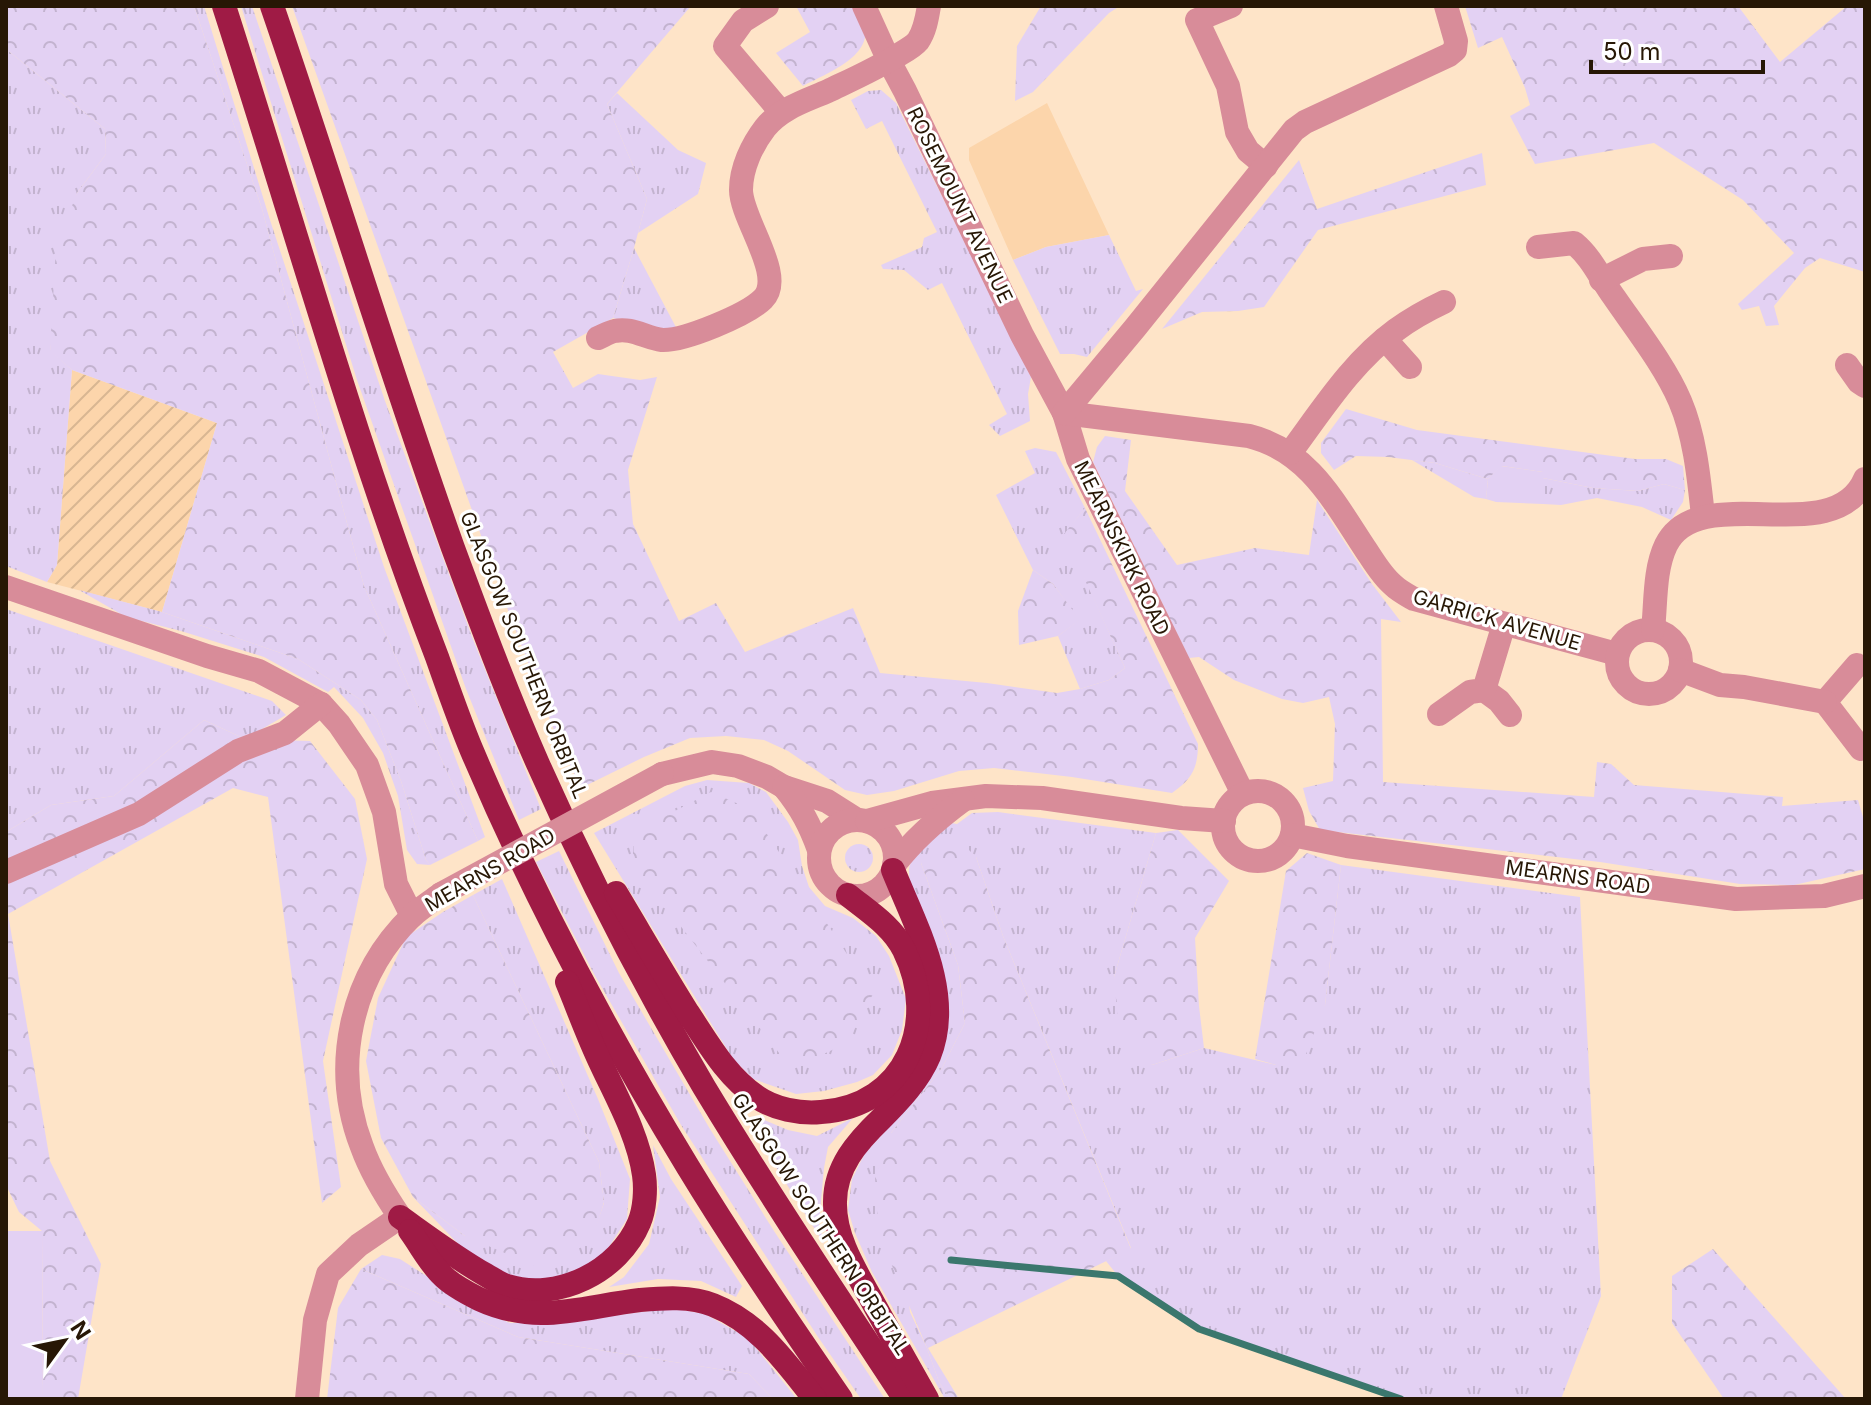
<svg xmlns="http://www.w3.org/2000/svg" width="1871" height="1405" font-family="Inter,sans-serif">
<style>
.built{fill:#fcd5ab}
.industrial{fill:url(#industrial-furrows)}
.grass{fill:url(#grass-tufts)}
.forest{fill:url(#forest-crowns)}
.green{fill:#e3d1f3}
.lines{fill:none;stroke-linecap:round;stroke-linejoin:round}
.stream{stroke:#3b776d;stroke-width:7}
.minor{stroke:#d88c99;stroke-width:24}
.highway{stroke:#9f1b45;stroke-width:24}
.minor-bridge{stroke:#d88c99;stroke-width:24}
.labels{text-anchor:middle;stroke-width:6;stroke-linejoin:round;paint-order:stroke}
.street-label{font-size:20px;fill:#271705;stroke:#fff}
</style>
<defs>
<pattern id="industrial-furrows" width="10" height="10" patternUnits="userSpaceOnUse" patternTransform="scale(2)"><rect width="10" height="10" fill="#fcd5ab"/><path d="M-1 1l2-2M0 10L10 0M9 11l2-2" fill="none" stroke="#d8b692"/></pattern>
<pattern id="grass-tufts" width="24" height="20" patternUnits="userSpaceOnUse" patternTransform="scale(2)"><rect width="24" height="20" fill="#e3d1f3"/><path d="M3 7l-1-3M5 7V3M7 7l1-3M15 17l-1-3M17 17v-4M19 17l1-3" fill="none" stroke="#c3b3cf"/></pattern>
<pattern id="forest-crowns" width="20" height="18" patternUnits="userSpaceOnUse" patternTransform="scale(2)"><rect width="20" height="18" fill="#e3d1f3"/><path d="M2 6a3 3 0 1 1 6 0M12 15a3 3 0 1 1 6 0" fill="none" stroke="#c3b3cf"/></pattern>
</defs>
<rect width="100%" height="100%" fill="#fee4c8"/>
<polygon class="built" points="1047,103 1109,235 1046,247 1013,260 969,160 969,148"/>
<polygon class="industrial" points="72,370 217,423 162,612 47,582 57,565"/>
<g class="grass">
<polygon points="194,6 204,6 270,220 384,567 485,837 478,841 364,586 262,209"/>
<polygon points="241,6 252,6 385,401 474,642 541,809 519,820 466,689 357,380"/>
<polygon points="6,49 105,129 106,154 77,193 50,350 72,370 57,565 47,582 6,566"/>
<polygon points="881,90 896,103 1031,377 1028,394 1030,421 1000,436 989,425 1007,414 942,283 928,290 904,270 883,269 881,265 922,247 924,238 937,232 882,121 866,129 851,100 868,91"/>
<polygon points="617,93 678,150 706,163 698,194 638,233 647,199 607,104"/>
<polygon points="1109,235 1136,291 1143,289 1087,357 1074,354 1060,354 1013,260 1046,247"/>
<polygon points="634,248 678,331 645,327 613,318"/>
<polygon points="1035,448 1056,452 1085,508 1065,534 1125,668 1109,680 1080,689 1058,636 1079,620 1053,584 1033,570 996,495 1035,473 1025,451"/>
<polygon points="1412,460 1435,463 1488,479 1486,499 1474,497"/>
<polygon points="1543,478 1593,488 1638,491 1664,484 1685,490 1683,502 1671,520 1642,507 1597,498 1561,505 1543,504"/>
<polygon points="79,590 162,612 298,659 361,700 377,720 401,781 426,860 430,865 417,864 407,850 398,796 383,753 363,718 334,687 328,692 264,657 181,631 126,617"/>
<polygon points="6,609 272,701 286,715 245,739 204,720 114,796 51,805 6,832"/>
<polygon points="707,780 749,783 766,792 788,822 798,840 802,866 809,887 825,906 853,918 876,936 889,956 906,999 902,1030 892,1055 873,1075 857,1082 824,1091 796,1094 753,1079 733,1059 594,833 685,786"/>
<path d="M 998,812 L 1156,833 L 1114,977 L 1152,1065 L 1204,1048 L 1276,1065 L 1325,1005 L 1341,865 L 1580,897 L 1601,1296 L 1561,1399 L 1401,1399 L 1199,1329 L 1118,1276 L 1106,1261 L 1131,1248 L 1003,936 L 976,857 L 921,863 L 958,965 L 965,1023 L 942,1068 L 891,1133 L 910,1312 L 927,1348 L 939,1382 L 950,1399 L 945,1399 L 872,1272 L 855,1233 L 848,1210 L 852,1179 L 865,1153 L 901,1114 L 914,893 C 912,887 909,880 909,873 C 907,855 937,832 951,823 L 957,824 L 972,813 Z"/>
<circle cx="859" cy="858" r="14"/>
<polygon points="559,851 619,973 710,1129 774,1231 885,1399 861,1399 818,1337 681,1125 594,974 536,862"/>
<polygon points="502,879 598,1099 630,1179 627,1219 607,1250 581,1271 545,1282 512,1277 466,1252 413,1197 465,1236 594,1232 604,1203 599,1162 473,895"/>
<polygon points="757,1117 788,1130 817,1136 853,1118 828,1147 824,1168 819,1223 824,1244 751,1127 750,1122"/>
<polygon points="653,1145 671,1179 742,1286 736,1297 701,1281 658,1279 609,1287 624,1277 649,1244 660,1197"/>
<polygon points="382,1255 400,1259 478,1309 510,1323 564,1322 672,1308 705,1314 748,1338 797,1399 773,1399 749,1374 518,1337 361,1269"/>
</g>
<g class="forest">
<polygon points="6,6 194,6 262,209 364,586 478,841 430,865 426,860 401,781 377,720 361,700 298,659 162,612 217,423 72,370 50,351 56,247 77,193 106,154 105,129 6,49"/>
<path d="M 292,6 L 691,6 L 607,104 L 647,199 L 634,248 L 613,318 L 553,352 L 573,388 L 598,374 L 640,380 L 657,377 L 628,470 L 633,524 L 679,621 L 716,603 L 745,652 L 853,608 L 880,673 L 987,683 L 1057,693 L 1080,689 L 1109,680 L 1125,668 L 1064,534 L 1085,508 L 1198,744 C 1198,768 1192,779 1172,793 L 1072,777 L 994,768 L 959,771 L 894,791 L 867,795 L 845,790 L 788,751 L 764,740 L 726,736 L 690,738 L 644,757 L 581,788 L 557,738 L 503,597 Z"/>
<path d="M 796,6 L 854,6 C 857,12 864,22 865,29 C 870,58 823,75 803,86 L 776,53 L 810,32 Z"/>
<polygon points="1041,6 1120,6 1109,13 1033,92 1015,101 1017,46"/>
<polygon points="1465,6 1738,6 1780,62 1847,6 1865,6 1865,272 1820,258 1805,268 1774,306 1779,325 1766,326 1759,306 1742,310 1738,304 1794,253 1743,200 1654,143 1535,164 1510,116 1530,105 1525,88 1502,37 1478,48"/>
<polygon points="1482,153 1486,185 1318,230 1264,307 1238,311 1202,312 1162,329 1299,160 1317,209"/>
<polygon points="1346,409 1417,430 1635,459 1666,459 1683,466 1685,490 1664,484 1638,491 1593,488 1543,478 1543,472 1502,466 1488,479 1435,463 1388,457 1356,456 1334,470 1321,453 1321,443"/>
<polygon points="1105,436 1131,440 1125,491 1177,565 1255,548 1309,555 1317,500 1372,584 1401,622 1381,619 1383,782 1594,797 1597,762 1611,764 1634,785 1783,797 1782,806 1858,800 1865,824 1865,869 1794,885 1740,884 1600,862 1320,830 1309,811 1303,788 1333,781 1335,724 1329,697 1303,703 1282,699 1234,680 1199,657 1189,658 1093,462 1097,447"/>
<polygon points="1033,570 1053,584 1080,620 1058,636 1019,645 1018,611"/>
<polygon points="204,720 245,739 310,741 355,799 367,859 323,1061 341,1187 322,1203 268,797 233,788 8,914 50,1161 101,1264 78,1399 43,1399 42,1231 19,1212 6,1185 6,832 51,805 114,796"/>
<polygon points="711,792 750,809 828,925 873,994 847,1043 813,1059 783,1058 634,866 633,833"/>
<polygon points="1178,830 1229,881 1195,938 1199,1006 1204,1048 1152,1065 1119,1033 1114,977 1156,833"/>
<polygon points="963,844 976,857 1003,936 1131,1249 928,1348 959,1399 950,1399 939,1382 927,1348 879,1235 875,1177 891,1133 942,1068 965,1023 958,965 921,863 948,845"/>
<polygon points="1307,853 1341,865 1325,1005 1301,1067 1276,1065 1255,1059 1286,871"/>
<polygon points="473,895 599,1162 604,1202 595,1232 557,1259 535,1266 465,1236 413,1197 381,1138 366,1061 378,998 406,937 443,912"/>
<polygon points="1713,1249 1846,1399 1724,1399 1672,1323 1672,1276"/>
<polygon points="361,1269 518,1337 749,1374 773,1399 327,1399 338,1308"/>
</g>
<g class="green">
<polygon points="1501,466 1543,472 1543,504 1496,502 1486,499 1488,479"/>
<polygon points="6,1231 42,1231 43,1399 6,1399"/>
</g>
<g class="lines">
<polyline class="stream" points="951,1260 1118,1276 1199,1329 1401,1399"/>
<g class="minor">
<polyline points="767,6 743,21 725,46 781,112"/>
<polyline points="864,6 889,61 905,91 1022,335 1064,413 1078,459 1243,794"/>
<polyline points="1231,6 1197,20 1228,86 1237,132 1248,151 1266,166"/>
<path d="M 1538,247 L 1574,243 C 1592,258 1600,278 1614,297 C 1636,329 1665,366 1680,401 C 1695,436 1699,479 1703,516"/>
<polyline points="1601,280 1643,259 1671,256"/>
<path d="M 598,338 C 603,336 609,332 615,331 C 631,327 646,338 662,340 C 684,341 747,315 763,299 C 786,276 741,219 741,190 C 741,168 752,145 765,128 C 781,108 805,101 828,91 C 851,80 876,69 898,55 C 905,51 913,47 918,41 C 925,31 927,18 929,6"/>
<polyline points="1385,339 1410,367"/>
<polyline points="1847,365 1859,382 1865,386"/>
<path d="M 1064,413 L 1249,436 C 1309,451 1334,502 1366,550 C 1374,562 1382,576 1393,585 C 1399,591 1407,595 1414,599 L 1617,654"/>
<polyline points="1064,413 1135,328 1294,130 1305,122 1449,55 1455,50 1456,41 1446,6"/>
<path d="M 1290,453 C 1322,410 1352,362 1396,330 C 1411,319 1427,310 1444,302"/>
<polyline points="6,587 207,656 259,671 321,704 339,724 367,765 384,812 396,884 412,916"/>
<circle cx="1649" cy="662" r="32"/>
<path d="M 1653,630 C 1656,603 1654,570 1666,545 C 1699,478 1834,552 1865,479"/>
<polyline points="1857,665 1825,702 1861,749"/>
<polyline points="1680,670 1720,685 1744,687 1825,702"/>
<polyline points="1484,690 1499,701 1510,715"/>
<polyline points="1439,714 1470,692 1484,690 1504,624"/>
<polyline points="662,774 712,762 738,766 767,777 784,787 827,801 857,820"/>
<path d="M 784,787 C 801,808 810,825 819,850"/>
<circle cx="1258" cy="826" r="35"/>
<circle cx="857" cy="858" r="38"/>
<polyline points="867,821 932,803 986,796 1042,798 1181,818 1224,821"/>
<polyline points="1292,835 1347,846 1736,899 1824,896 1865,886"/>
<path d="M 894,865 C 914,839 937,819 963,800"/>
<polyline points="6,872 139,814 238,751 285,733 321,704"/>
<path d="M 307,1399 L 315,1320 L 328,1274 L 359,1245 L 400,1217 C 385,1195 371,1172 362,1147 C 331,1067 350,976 412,916 C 421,908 432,901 441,894"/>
</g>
<g class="highway">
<path d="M 224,6 C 294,223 355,444 437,657 C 448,688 459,720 472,751 C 533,895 607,1034 688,1167 C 736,1246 789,1323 841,1399"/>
<path d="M 272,6 C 334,186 389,369 453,548 C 480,621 507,694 538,764 C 587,875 643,983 704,1087 C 768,1193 837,1296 905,1399"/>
<path d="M 893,870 C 916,927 954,994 929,1056 C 919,1080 899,1101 881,1119 C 857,1142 835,1167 835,1202 C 834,1240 859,1276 876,1308 C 893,1339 910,1369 927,1399"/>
<path d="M 616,893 C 640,933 663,973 688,1013 C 708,1043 726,1076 757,1097 C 774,1109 800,1114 821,1112 C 906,1106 940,1023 904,950 C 892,926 869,912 848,895"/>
<path d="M 400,1217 C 428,1237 456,1258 486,1275 C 493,1279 500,1284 507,1286 C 558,1302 619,1271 639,1223 C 645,1209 646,1189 644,1175 C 638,1133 614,1093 597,1055 C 586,1031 577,1006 567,982"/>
<path d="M 410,1231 C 421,1246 430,1264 443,1276 C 452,1285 467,1293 479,1299 C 538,1326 581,1307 640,1300 C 664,1298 691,1296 713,1305 C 759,1323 786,1363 815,1399"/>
</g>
<polyline class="minor-bridge" points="441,894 662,774"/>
</g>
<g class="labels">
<g class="street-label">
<text transform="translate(960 205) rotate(64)" y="7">ROSEMOUNT AVENUE</text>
<text transform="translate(1122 548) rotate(64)" y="7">MEARNSKIRK ROAD</text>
<text transform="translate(1497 620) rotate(16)" y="7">GARRICK AVENUE</text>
<text transform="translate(524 655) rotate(68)" y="7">GLASGOW SOUTHERN ORBITAL</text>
<text transform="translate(490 870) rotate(-30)" y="7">MEARNS ROAD</text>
<text transform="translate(1578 877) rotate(8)" y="7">MEARNS ROAD</text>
<text transform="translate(821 1224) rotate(57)" y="7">GLASGOW SOUTHERN ORBITAL</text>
</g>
</g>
<rect width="1871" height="1405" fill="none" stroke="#271705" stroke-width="16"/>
<g transform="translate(64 1341) rotate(57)" stroke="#ffffff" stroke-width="6" paint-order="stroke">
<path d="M0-6L14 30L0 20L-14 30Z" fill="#271705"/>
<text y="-12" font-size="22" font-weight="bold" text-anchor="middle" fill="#271705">N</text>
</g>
<path d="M1591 60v12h172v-12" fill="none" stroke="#271705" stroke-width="4"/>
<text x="1603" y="60" font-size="24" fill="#271705" stroke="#ffffff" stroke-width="6" paint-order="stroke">50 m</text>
</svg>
